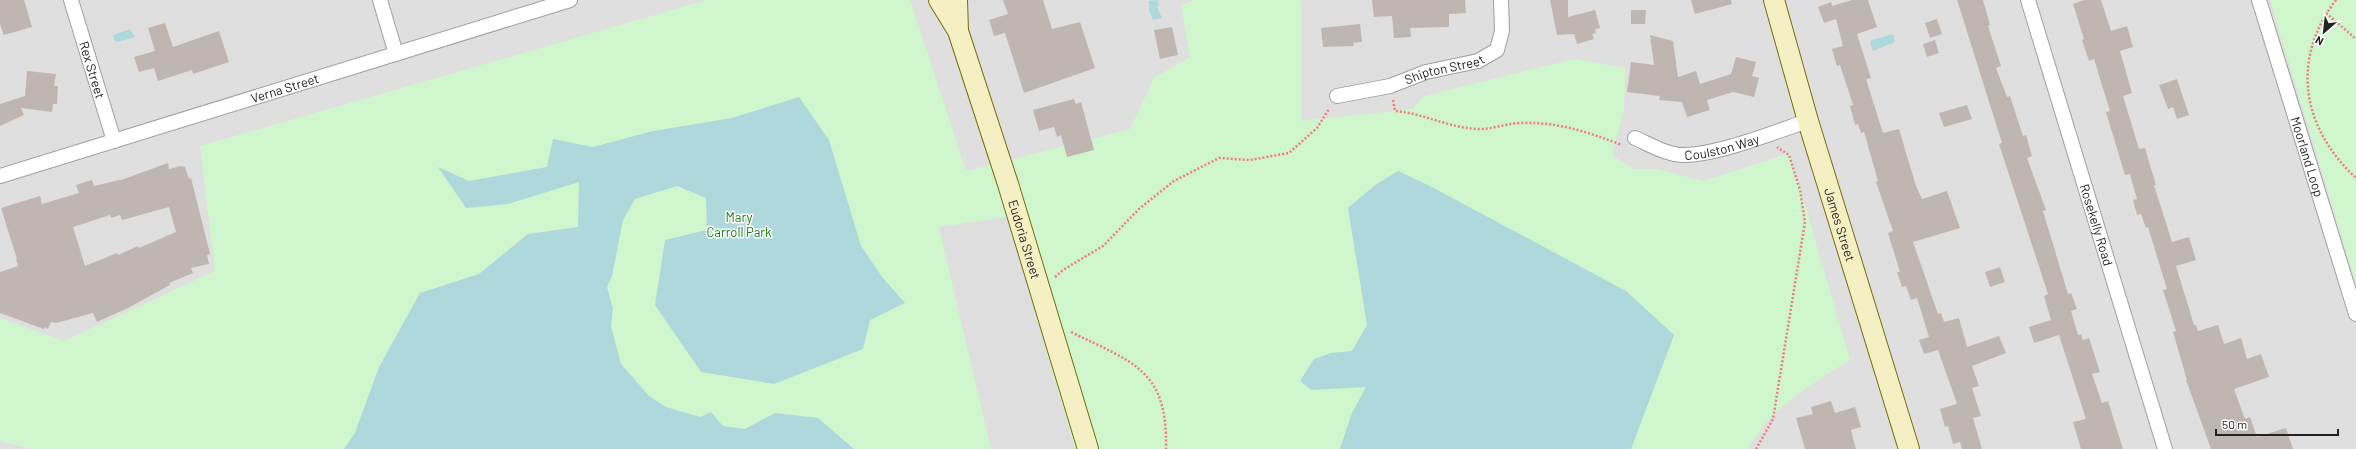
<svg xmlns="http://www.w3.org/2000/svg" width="2356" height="449" font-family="Barlow,sans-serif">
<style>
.residential{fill:#e0dfdf}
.park{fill:#cff6cc}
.parking{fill:#dedede}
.water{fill:#aed8db}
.building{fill:#bfb6b2;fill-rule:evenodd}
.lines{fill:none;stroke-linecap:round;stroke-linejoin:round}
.street-casing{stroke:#9f9f9f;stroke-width:16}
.secondary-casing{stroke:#746f0e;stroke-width:22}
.path{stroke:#f07c82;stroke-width:2.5;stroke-dasharray:2 2;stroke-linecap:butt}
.street{stroke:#fff;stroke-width:14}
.secondary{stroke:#f5f0c3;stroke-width:20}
.labels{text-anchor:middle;stroke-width:3;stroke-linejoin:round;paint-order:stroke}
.street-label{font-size:13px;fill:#222;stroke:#fff}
.park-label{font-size:13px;fill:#1c7b15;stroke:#fff}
</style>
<rect width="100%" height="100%" fill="#f1ede9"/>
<rect class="residential" x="0" y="0" width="2356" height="449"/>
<g class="park">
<path d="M 707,0 L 910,0 L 966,171 L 1130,129 L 1154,78 L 1190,57 L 1181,6 L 1193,0 L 1302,0 L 1301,121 L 1413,109 L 1424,96 L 1574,59 L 1626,68 L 1624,109 L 1613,151 L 1613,156 L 1634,169 L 1657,169 L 1703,181 L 1790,153 L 1850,360 C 1811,385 1770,406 1748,449 L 30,449 L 0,441 L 0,318 L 64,341 L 215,271 L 200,146 Z"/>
<polygon points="2270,0 2356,0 2356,284"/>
</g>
<polygon class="parking" points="1007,217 1075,449 991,449 939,227"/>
<g class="water">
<polygon points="1158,0 1159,5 1157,7 1162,18 1153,20 1149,11 1149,1"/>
<polygon points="130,29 135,37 117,42 114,40 113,35"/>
<polygon points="1893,34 1895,42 1873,51 1870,42 1872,40"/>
<polygon points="799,97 829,140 861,246 882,277 905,303 870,320 863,349 774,384 701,372 655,305 665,240 707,230 706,198 677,186 635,199 623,220 612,276 607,287 613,309 611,326 621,364 649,396 666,407 700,417 711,412 723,426 745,429 775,413 818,418 854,449 344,449 355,433 379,367 420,293 479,274 528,234 578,227 579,182 508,204 466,208 438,167 469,181 547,167 553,139 593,147 653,131 732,118"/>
<polygon points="1398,171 1430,186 1626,291 1674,335 1631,449 1340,449 1351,415 1366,387 1311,390 1300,381 1314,359 1331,353 1352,351 1367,325 1348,208 1375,185"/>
</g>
<g class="building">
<polygon points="0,0 24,0 32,27 4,35 0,24"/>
<polygon points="1003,0 1043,0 1052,29 1080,22 1095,68 1024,93 1005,33 994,36 989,20 1008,14"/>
<polygon points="1372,0 1465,0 1466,13 1449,14 1449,27 1410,28 1411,37 1394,38 1392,16 1374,17"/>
<polygon points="1550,0 1568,0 1568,17 1595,10 1600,28 1595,29 1596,33 1592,34 1594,39 1577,44 1574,34 1557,35"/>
<polygon points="1691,0 1731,0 1732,4 1695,14"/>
<polygon points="1852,0 1868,0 1877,27 1857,34 1871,78 1866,79 1883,133 1899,129 1916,186 1922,199 1947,191 1960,228 1913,242 1938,314 1941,313 1944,322 1959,318 1967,347 1999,336 2006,353 1972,366 1979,386 1972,388 1981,416 1973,418 1982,449 1962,449 1960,442 1953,444 1948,426 1945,427 1940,409 1957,404 1938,350 1924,354 1919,340 1929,337 1917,298 1911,300 1906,286 1902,287 1897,272 1900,272 1888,233 1893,231 1876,182 1878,181 1864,132 1861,133 1858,124 1855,125 1850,106 1853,105 1840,65 1837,66 1832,49 1843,46 1836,19 1824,23 1818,7 1831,2 1832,6"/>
<polygon points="1957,0 1983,0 1990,25 1988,26 2001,66 1996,68 2007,97 2010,96 2023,136 2026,135 2032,156 2027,158 2046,210 2043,211 2068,294 2071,293 2077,309 2071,311 2078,335 2081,334 2083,340 2089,338 2100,372 2092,374 2102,403 2108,401 2123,449 2081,449 2073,422 2086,419 2059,335 2034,343 2029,327 2051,320 2044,296 2048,294 1999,144 2002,143"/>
<polygon points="2084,0 2101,0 2111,31 2127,26 2133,47 2120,51 2132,93 2123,96 2139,149 2145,148 2156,185 2154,185 2172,242 2189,237 2196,260 2176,266 2194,325 2196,325 2198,331 2218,325 2224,344 2241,338 2247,359 2261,354 2269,377 2234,389 2245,419 2250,417 2257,437 2286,428 2293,449 2211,449 2186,380 2187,380 2173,332 2176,331 2163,290 2167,289 2148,227 2146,228 2141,214 2137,215 2133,200 2137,199 2130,174 2125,175 2106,112 2110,111 2094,59 2089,61 2082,40 2084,39 2073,4"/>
<polygon points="1631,10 1646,10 1645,24 1631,24"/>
<polygon points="1937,19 1942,34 1930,38 1925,23"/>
<polygon points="165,23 173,47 219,31 229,62 193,74 192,70 158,81 154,68 139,72 134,57 155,51 148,28"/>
<polygon points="1360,24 1362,42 1353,43 1354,46 1323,47 1321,28"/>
<polygon points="1172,27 1178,55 1160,59 1154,30"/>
<polygon points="1650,35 1673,41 1678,77 1696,71 1700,84 1731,74 1736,57 1756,62 1752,76 1759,78 1754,97 1733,92 1707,100 1710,110 1687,117 1682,102 1659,100 1660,96 1627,92 1631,62 1654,65"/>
<polygon points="1935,40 1939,53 1927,57 1923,44"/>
<polygon points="27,71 56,74 54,86 58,86 57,104 53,104 52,112 21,108 24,115 0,126 0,104 25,96"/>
<polygon points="2177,79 2189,115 2177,119 2173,107 2168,109 2159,85"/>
<polygon points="1074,99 1076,104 1081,102 1094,150 1067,157 1061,135 1057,137 1054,127 1039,131 1033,110"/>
<polygon points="1967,105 1972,119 1944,127 1939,113"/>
<path d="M 168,163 L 169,169 L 181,166 L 185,167 L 189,179 L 191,178 L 210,254 L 207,255 L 209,264 L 191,268 L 193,273 L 169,283 L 170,285 L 128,308 L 97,322 L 93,313 L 56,323 L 51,322 L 48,329 L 45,327 L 44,329 L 0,313 L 0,272 L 18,266 L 16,259 L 17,259 L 1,208 L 40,196 L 42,204 L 79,193 L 76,185 L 92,180 L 94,186 L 124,179 ZM 169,207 L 176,232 L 139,248 L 138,246 L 118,255 L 117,253 L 85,266 L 73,227 L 110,215 L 111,218 L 120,215 L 122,220 Z"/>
<polygon points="2000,267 2005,282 1990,287 1985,272"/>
<polygon points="1831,401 1835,413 1855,407 1861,427 1851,430 1856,449 1805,449 1796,418 1813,414 1811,407"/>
</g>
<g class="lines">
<g class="street-casing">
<g id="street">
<path id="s1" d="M 71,0 L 114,141"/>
<polyline points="380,0 396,54"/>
<path id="s2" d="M 2028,0 L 2165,449"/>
<path id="s3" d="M 2259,0 L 2356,314"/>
<path id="s4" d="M 1337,96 L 1390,86 L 1426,72 L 1478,61 L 1497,50 L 1502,31 L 1501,0"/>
<path id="s5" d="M 1635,138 C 1651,145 1667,155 1684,155 C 1718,155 1774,132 1808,121"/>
<path id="s6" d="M 0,176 L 570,0"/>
</g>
</g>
<g class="secondary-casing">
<g id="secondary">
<path id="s7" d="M 939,0 L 958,31 L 1008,184 L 1088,449"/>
<polyline points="957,0 958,31"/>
<path id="s8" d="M 1774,0 L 1808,121 L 1909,449"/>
</g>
</g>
<g class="path">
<path d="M 2336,0 C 2290,60 2302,128 2356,178"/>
<polyline points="2326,13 2356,39"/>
<path d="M 1393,100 L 1395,111 C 1422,113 1447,127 1476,129 C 1492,130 1506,123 1521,123 C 1560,122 1587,132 1622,145"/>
<polyline points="1055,277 1063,270 1103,246 1139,209 1174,181 1219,158 1250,160 1289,153 1317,128 1329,109"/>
<path d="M 1071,332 C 1134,363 1168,370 1166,449"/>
<polyline points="1756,449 1773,419 1805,222 1800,190 1789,155 1777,147"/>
</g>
<use href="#street" class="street"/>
<use href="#secondary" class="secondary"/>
</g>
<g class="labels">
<g class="street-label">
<text dy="5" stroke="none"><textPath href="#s4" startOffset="111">Shipton Street</textPath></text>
<text dy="5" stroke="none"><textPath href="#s1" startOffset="73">Rex Street</textPath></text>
<text dy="5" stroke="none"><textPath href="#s6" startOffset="298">Verna Street</textPath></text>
<text dy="5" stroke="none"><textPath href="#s5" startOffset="91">Coulston Way</textPath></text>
<text dy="5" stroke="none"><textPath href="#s3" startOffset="164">Moorland Loop</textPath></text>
<text dy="5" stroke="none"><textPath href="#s8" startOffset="234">James Street</textPath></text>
<text dy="5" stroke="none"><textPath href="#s2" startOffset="235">Rosekelly Road</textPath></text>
<text dy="5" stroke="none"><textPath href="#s7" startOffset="255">Eudoria Street</textPath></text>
</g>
<g class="park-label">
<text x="739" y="222">Mary<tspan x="739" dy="15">Carroll Park</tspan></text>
</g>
</g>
<g transform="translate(2324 32) rotate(208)" stroke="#ffffff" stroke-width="3" paint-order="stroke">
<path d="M0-3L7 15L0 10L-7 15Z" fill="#222222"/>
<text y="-6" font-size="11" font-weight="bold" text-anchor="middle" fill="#222222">N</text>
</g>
<path d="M2216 429v6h122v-6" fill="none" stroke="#222222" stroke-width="2"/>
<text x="2222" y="429" font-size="12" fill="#222222" stroke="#ffffff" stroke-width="3" paint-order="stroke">50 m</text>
</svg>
